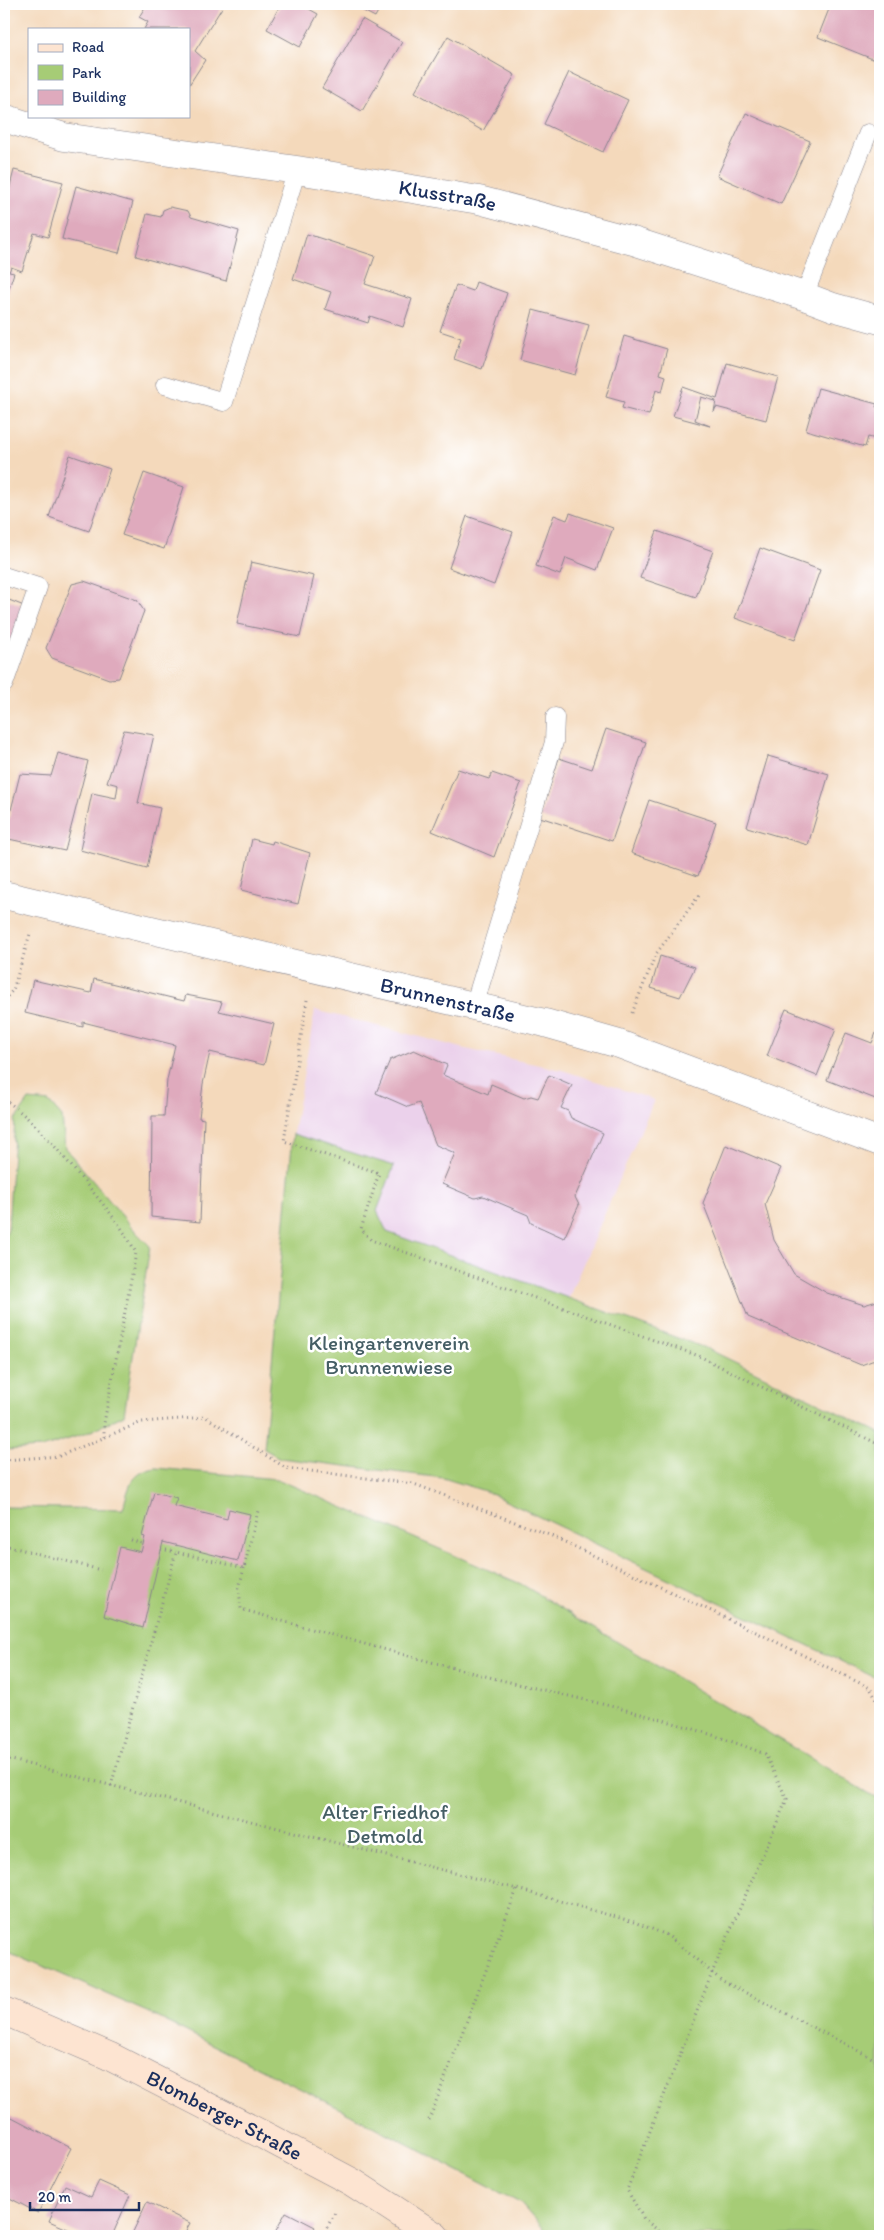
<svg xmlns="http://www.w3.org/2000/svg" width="884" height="2240" font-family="Itim,sans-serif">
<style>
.built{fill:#ebd1eb}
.green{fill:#a6cc76;stroke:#607e6a}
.building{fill:#dfaabd}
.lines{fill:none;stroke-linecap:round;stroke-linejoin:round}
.lane-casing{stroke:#88848c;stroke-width:19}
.street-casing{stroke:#88848c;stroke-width:29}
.secondary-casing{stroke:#88848c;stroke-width:29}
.path{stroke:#88848c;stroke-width:3;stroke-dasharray:1 4;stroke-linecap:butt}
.lane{stroke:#fff;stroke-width:18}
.street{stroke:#fff;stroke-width:28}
.secondary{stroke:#fde4d1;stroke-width:28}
.labels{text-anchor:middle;stroke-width:5;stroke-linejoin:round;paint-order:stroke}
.street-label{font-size:21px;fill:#1b2f5e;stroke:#fff}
.park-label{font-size:21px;fill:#455e65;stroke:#fff}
</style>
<rect width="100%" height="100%" fill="#fff"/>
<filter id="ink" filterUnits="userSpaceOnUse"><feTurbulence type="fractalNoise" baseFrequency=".02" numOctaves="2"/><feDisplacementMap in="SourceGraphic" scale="10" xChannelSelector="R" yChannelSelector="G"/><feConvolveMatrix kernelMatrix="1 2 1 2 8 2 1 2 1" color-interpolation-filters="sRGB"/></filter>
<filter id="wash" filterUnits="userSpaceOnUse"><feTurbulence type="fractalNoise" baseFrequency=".0096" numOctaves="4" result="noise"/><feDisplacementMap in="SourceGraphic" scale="20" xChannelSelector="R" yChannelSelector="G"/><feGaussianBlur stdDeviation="1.12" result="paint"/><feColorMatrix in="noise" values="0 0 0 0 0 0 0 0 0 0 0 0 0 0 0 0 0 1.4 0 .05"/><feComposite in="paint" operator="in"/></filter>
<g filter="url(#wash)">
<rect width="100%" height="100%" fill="#f4d9bb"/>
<polygon class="built" points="315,1010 466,1049 562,1070 654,1100 568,1299 387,1232 377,1211 394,1166 293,1134"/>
<g class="green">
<polygon points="29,1100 49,1102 62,1117 65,1148 136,1232 150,1246 124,1415 87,1433 42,1448 4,1450 4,1238 8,1229 15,1120"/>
<polygon points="293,1134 394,1166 377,1211 387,1232 708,1349 880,1433 880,1687 876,1678 485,1491 443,1478 280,1458 264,1449"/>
<path d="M 156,1468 L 277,1479 L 521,1584 L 880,1800 L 880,2235 L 549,2236 L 520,2203 L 341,2109 L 147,2012 L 4,1949 L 4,1507 L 123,1509 C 129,1486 131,1472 156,1468 Z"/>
</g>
<g id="blocks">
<g class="building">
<polygon points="147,4 219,4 223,6 195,51 205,60 189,85 189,29 144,29 148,22 139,17"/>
<polygon points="281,4 300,4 318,14 300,47 267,29"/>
<polygon points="350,4 382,4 375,17"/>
<polygon points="831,4 880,4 880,62 818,37"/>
<polygon points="362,19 402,42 362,111 322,88"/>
<polygon points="448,36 515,75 483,131 415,92"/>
<polygon points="569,72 628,100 603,152 544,124"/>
<polygon points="746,113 810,141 781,204 717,176"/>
<polygon points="14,170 63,182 48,237 34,233 22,271 11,267 9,272 14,273 6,297 4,296 4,189 9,190"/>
<polygon points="76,186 133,202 119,253 62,239"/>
<polygon points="170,207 188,211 191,217 239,231 226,281 136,256 147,214 161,217 163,210"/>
<polygon points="307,234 375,256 365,284 412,299 403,327 370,316 368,323 325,309 331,292 293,279"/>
<polygon points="476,282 507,293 482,369 454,359 461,338 440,331 456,285 473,291"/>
<polygon points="533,310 589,325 575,375 520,360"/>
<polygon points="624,336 667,349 660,374 666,376 662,392 656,390 649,415 622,408 624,402 606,397"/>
<polygon points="727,363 778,377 766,420 716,407 714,412 716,401 701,397 695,420 710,426 673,416 683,387 717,399"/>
<polygon points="818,388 877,404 876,407 880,408 880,440 868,437 865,447 806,430"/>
<polygon points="70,455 110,469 89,531 49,517"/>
<polygon points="144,473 184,487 164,549 122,535"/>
<polygon points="570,513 613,528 597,570 566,558 560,575 536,566 554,515 567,520"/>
<polygon points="467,516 513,532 494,585 449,568"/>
<polygon points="657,531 713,551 696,597 640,578"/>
<polygon points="760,548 820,570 795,640 735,618"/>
<polygon points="251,562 314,576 300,637 237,624"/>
<polygon points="84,581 137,600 144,611 119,678 109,679 52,658 46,648 72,584"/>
<polygon points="4,598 24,606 4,658"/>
<polygon points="606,729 646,742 612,841 540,817 559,758 592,769"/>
<polygon points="124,730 154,735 138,803 160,808 147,868 80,850 92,793 116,798 118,785 107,782"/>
<polygon points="58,753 88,761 65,851 4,838 20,774 51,776"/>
<polygon points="768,756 829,774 808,845 747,827"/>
<polygon points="458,769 489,779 492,773 521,783 494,857 432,831"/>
<polygon points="649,800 716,822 698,876 631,853"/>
<polygon points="252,839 272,844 273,841 310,853 298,904 241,890"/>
<polygon points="660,956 695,967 680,997 651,988"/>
<polygon points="94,979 184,1001 186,995 222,1002 219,1011 274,1024 264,1065 210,1052 203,1084 199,1118 204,1119 200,1222 151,1217 152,1116 164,1116 167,1080 175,1045 83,1022 83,1027 25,1013 33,980 91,993"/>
<polygon points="786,1009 836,1029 817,1076 767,1056"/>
<polygon points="846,1033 872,1043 876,1033 880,1034 878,1100 827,1080"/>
<polygon points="414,1050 447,1065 443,1075 488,1094 491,1084 524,1098 531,1096 538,1098 549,1075 572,1085 561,1108 568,1111 571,1118 603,1133 575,1197 579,1205 564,1238 531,1223 528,1215 483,1196 475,1198 442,1184 455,1153 436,1145 419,1103 408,1107 376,1093 390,1060"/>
<polygon points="726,1145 781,1168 765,1204 774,1240 794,1274 827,1293 864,1305 880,1300 880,1358 861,1365 748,1317 703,1203"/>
<polygon points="154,1492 177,1498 174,1506 227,1519 229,1509 250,1514 238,1561 163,1542 143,1628 104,1616 120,1547 141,1552 145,1537 142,1536"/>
<polygon points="6,2114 71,2148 38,2213 4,2195 4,2117"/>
<polygon points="99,2181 130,2195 112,2236 84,2236 49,2221 65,2185 91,2197"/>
<polygon points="147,2202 190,2223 183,2236 131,2236"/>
<polygon points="286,2212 315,2227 310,2236 273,2236"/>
</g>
</g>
</g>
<g filter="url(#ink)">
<use href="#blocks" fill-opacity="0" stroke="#88848c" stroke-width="1"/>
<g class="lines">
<g class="lane-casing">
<g id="lane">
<polyline points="804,296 868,133"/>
<polyline points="165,385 224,402 297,170"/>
<polyline points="4,576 38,587 4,684"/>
<polyline points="474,1006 554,742 555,717"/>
</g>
</g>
<g class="street-casing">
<g id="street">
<path id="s1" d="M 4,118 L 64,137 L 297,170 L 479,200 L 633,241 L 804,296 L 833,307 L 880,320"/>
<path id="s2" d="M 4,895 L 545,1023 L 619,1044 L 880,1142"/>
</g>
</g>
<g class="secondary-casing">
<g id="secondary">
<path id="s3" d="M 4,2011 L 109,2056 L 269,2138 L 352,2182 L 435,2236"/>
</g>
</g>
<g class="path">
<polyline points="4,1000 13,990 30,934"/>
<polyline points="307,1000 284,1141 379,1173 361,1229 371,1240 699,1356 880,1445"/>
<polyline points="632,1013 656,954 700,894"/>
<path d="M 4,1099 C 35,1121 58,1150 82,1179 C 102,1203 122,1225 136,1253 L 104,1423 L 104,1437"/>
<polyline points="4,1460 59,1456 142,1422 206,1417 286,1468 414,1484 552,1536 758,1633 870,1688 880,1706"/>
<polyline points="131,1540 143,1544"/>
<polyline points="4,1545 101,1570"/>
<polyline points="161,1549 176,1552"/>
<path d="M 244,1568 L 239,1588 L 241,1609 C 327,1634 414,1658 501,1680 C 589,1701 680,1720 765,1754 L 787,1799 L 712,1973 L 627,2190 L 644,2219 L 665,2236"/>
<polyline points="4,1758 517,1889 634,1922 667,1935 721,1980 880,2062"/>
<polyline points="111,1786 176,1552 244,1568 258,1511"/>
<polyline points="429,2120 517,1889"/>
<polyline points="322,2236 336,2211"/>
</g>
<use href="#lane" class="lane"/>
<use href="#street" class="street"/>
<use href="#secondary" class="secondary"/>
</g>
</g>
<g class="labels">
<g class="street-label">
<text dy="7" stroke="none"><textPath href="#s1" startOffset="451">Klusstraße</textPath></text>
<text dy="7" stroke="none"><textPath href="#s2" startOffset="456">Brunnenstraße</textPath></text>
<text dy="7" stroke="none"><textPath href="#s3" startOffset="244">Blomberger Straße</textPath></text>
</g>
<g class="park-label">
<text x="389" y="1350">Kleingartenverein<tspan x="389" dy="24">Brunnenwiese</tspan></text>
<text x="385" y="1819">Alter Friedhof<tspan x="385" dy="24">Detmold</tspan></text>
</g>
</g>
<rect width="884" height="2240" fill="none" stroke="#fff" stroke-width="20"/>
<rect x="28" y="28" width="162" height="90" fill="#ffffff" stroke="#a4acbf"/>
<rect x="38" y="44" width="25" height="8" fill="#fde4d1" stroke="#a4acbf"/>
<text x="72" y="52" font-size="15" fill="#1b2f5e">Road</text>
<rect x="38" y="65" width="25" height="15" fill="#a6cc76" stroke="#a4acbf"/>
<text x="72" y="78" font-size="15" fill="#1b2f5e">Park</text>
<rect x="38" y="90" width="25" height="15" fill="#dfaabd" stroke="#a4acbf"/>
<text x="72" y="102" font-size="15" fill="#1b2f5e">Building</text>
<path d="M30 2202v8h109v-8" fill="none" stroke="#1b2f5e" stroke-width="2.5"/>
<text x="38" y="2202" font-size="15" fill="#1b2f5e" stroke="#ffffff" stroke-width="4" paint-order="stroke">20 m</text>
</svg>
